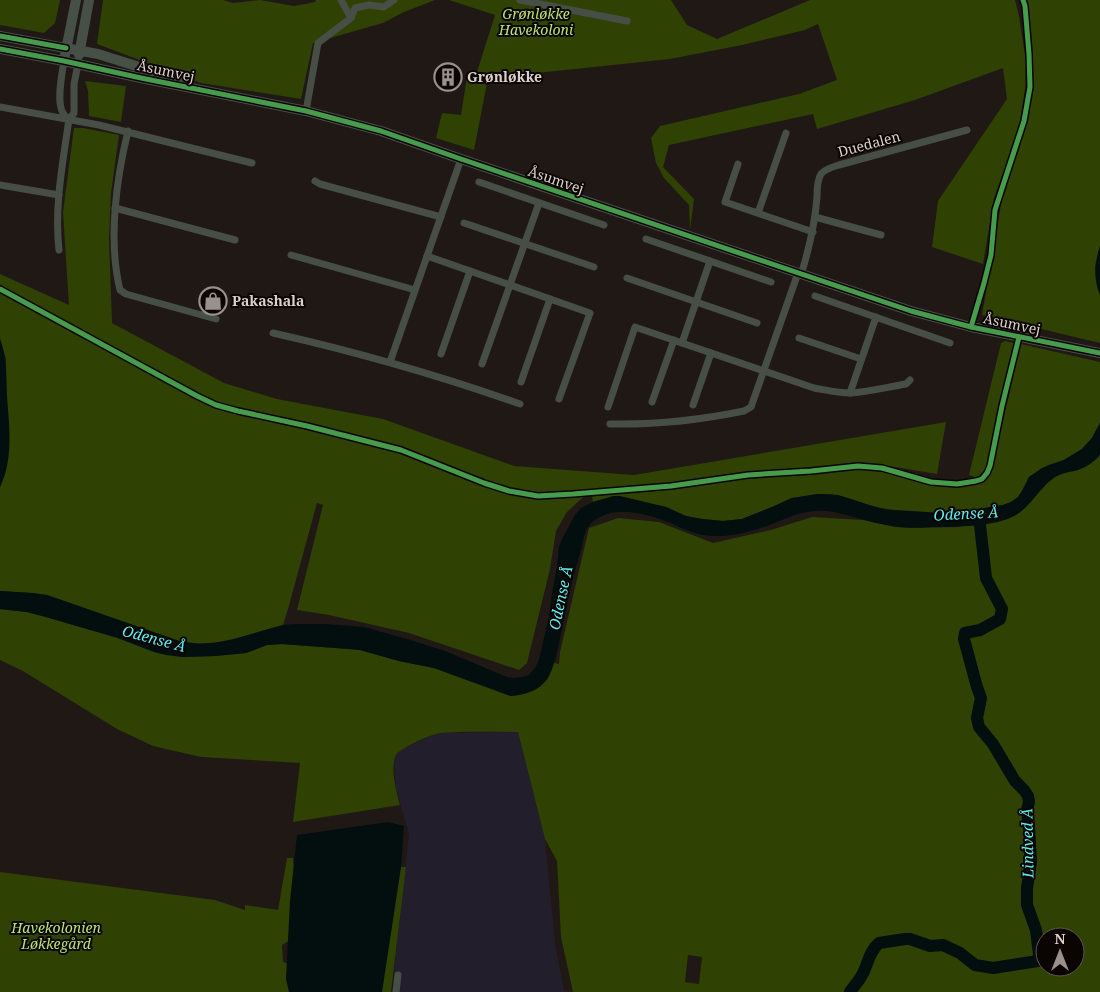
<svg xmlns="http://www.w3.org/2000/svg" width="1100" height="992" font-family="'Noto Serif',serif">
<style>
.industrial{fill:#231e2b}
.green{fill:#2f4103;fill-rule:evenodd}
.water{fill:#030e0f}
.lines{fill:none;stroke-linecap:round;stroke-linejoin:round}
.river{stroke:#030e0f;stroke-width:12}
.street{stroke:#474e46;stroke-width:7}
.secondary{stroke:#465046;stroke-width:10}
.cycleway-casing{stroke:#0a0503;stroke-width:8}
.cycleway{stroke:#469c4c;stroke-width:5}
.labels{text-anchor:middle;stroke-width:4;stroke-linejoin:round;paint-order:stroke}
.park-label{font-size:14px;font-style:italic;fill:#b9e572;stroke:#0a0503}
.street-label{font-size:14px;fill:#dbd0cc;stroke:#0a0503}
.poi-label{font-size:14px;font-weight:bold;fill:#dbd0cc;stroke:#0a0503;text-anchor:start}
.water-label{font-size:15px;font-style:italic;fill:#5decee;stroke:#0a0503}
</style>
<rect width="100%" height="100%" fill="#201815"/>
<polygon class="industrial" points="518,732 545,839 555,943 564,991 575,992 392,992 409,834 396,789 394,763 397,753 405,747 438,733"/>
<g class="green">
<polygon points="0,0 60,0 55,23 44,33 0,25"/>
<polygon points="103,0 223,0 233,3 260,0 294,6 315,2 316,0 435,0 404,12 383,23 313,43 301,99 201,83 97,44"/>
<polygon points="449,0 671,0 687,25 717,39 810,0 1015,0 1019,16 1026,62 1025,89 1019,129 994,198 983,264 932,247 938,201 1007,99 1003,68 915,100 817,129 813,114 669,145 663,167 694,199 690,230 689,205 664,178 656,163 651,138 660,126 799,94 837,80 818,24 805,30 742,45 670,59 488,78 474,150 436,138 442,113 461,115 467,77 476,75 495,15"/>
<polygon points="1027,0 1100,0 1100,246 1095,266 1096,279 1100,295 1100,343 982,315 997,229 1001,204 1032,91 1033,65 1031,30"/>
<polygon points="85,81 126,86 121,122 89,116 88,91"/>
<path d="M 74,128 L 83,128 L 119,135 L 111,193 L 109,238 L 112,323 L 224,383 L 277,399 L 383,419 L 514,466 L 634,475 L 946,422 L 937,474 L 883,465 L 860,463 L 728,474 L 655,486 L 591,490 L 567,512 L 556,531 L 550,569 L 527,663 L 519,670 L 409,633 L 329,615 L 297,610 L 323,505 L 317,503 L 288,609 L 283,625 C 248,634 215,649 179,641 L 47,595 L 32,593 L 0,591 L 0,487 L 7,463 L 6,359 L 0,339 L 0,274 L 69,305 L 63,212 Z"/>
<polygon points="1005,341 1014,343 1015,346 1001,404 989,464 986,469 977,478 969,475 1001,343"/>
<polygon points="1021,344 1100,362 1100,423 1092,438 1082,449 1064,460 1048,465 1029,477 1022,491 1018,497 1011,502 1003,505 966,511 941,513 897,510 878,508 845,497 830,494 818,494 792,498 772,507 742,519 723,521 702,519 687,516 666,507 614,496 593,502 592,497 598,494 677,487 747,478 855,469 877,469 895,473 923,484 941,486 959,485 975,483 985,479 991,471"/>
<path d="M 1100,454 L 1100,992 L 573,992 L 561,937 L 557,861 L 545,839 L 518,732 C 492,732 466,731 440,733 C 432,734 400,748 396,755 C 390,768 396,791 400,805 L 293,822 L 300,763 L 201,757 L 153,746 L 117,729 L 23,671 L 0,660 L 0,609 L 27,612 L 46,617 L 73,625 L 183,657 L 215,656 L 246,653 L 267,645 L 282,644 L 360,650 L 399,661 L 434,668 L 511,696 L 547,678 L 554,663 L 559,664 L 560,652 L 589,528 L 618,518 L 659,522 L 713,543 L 771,530 L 812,517 L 863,520 L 895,527 L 908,528 L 957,527 L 1027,505 L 1048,482 L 1056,476 L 1097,458 ZM 1045,937 L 1075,937 L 1075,967 L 1045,967 ZM 688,955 L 702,957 L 699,984 L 685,982 Z"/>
<polygon points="287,858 293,858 299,935 282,945 283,962 299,967 303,992 0,992 0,872 215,900 245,910 245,905 278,910"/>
<polygon points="398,867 406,867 391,992 374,992"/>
</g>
<g class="water">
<path d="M 1100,246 L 1100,295 C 1093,279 1095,262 1100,246 Z"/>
<path d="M 0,339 C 7,357 6,376 7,396 C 9,425 14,459 0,487 Z"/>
<path d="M 1100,423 C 1100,430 1100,450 1100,454 C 1097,461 1084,468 1078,470 C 1070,472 1062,473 1055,477 C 1040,487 1032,505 1016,515 C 996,527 955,527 931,527 C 918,528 905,528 892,526 C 882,524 871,522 861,519 C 846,515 831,510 815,511 C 797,512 783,520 767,526 C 750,532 731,537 713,536 C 696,536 681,527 665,521 C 651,516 634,511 619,512 C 608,512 594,518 588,527 C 583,534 583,544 580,553 C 574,573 569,593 565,614 C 561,632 557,662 548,678 C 539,691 525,695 511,696 L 434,668 L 399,661 L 360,650 L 350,649 L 282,644 L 267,645 L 246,653 L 215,656 L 182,657 L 166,655 L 154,652 L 115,637 L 46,617 L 27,612 L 0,609 L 0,591 L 32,593 L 47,595 L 179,641 L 199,644 L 214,643 L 231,640 L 283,625 L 297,624 L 325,624 L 364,627 L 410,640 L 445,651 L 507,677 L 514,678 L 522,677 L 529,675 L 535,668 L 539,660 L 550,611 L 552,593 L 557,567 L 559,547 L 561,541 L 575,515 L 581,508 L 593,502 L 614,496 L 620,496 L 666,507 L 685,516 L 702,519 L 723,521 L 742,519 L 772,507 L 792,498 L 818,494 L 838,495 L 869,505 L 888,510 L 941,513 L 966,511 L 1003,505 L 1011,502 L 1018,497 L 1022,491 L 1029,477 L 1042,468 L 1064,460 L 1082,449 L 1092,438 Z"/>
<polygon points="388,822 404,826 401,867 382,992 289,992 286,979 290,901 297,835"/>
</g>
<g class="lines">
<path class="river" d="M 850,992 C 854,986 859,981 862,975 C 868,965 869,951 879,943 L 905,939 L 910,939 L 930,946 L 943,945 L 960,953 L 975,965 L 993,968 L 1038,961 L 1039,954 L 1036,930 L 1027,905 L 1027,888 L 1031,862 L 1029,826 L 1027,810 L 1029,802 L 1028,796 L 1024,790 L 1015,781 L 993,744 L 979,727 L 977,718 L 981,698 L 977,687 L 964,639 L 965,633 L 980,630 L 1000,619 L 1002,609 L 986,578 L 979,516"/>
<g class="street">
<polyline points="341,0 351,18"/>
<polyline points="520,0 627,21"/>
<path d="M 64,61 C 62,74 56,102 63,113 C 64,115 67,118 69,119"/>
<polyline points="0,107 99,125 252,163"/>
<polyline points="306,111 318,43 351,18 355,8 369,5 384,7 394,0"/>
<path d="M 128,131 C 116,180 108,241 120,290 L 126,294 L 216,319"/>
<polyline points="738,164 725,202 813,232"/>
<polyline points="315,181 320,184 441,217"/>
<polyline points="479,182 604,225"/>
<polyline points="0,185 59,195"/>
<polyline points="115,208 235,240"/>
<polyline points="758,213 786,133"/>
<polyline points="815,217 881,235"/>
<polyline points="464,223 594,267"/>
<polyline points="646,239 771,282"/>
<path d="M 59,250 C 54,206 63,162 69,119 L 74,113 L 74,84 L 78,64"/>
<polyline points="291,255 415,290"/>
<polyline points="427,256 590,313 559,399"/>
<path d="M 801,275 C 809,249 815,224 817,197 C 817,190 817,180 821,174 C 825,169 833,167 839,165 L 967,130"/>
<polyline points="627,278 757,323"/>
<polyline points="815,296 950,343"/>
<path d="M 273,333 C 357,352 438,375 520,404"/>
<polyline points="799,338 861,359"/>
<polyline points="682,343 710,261"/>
<polyline points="441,354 470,271"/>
<polyline points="390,362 461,159"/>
<polyline points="482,364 539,203"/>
<polyline points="521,382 550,299"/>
<polyline points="850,393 876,317"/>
<polyline points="652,402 674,340"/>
<polyline points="693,405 711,353"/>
<path d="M 608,407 L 635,327 L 814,388 C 826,390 838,393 850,393 C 868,392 887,387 906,384 L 910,380"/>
<path d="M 610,424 C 656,425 700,420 744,411 L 751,407 L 798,273"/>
<polyline points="396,992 398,975"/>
</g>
<g class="secondary">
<polyline points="0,36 98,54 152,71 179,80"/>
<polyline points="0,49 64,61 141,78 306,111 381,131 461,159 911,311 971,327 1100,353"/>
<polyline points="65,55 76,0"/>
<polyline points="79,55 89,0"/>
</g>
<g class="cycleway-casing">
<g id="cycleway">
<polyline points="0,36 66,48"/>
<polyline points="0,49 64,61 141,78 306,111 381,131 461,159 911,311 971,327 1100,353"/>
<polyline points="0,289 197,396 216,405 238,411 307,426 401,450 484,483 509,491 538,496 573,494 671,486 748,475 811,471 858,466 882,468 931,482 957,484 976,481 982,479 987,473 990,466 1002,406 1019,337"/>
<polyline points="971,327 984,283 991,255 995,210 1024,121 1030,87 1029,54 1025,6 1023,0"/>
</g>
</g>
<use href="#cycleway" class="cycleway"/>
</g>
<defs>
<g id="building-ring" transform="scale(1.4375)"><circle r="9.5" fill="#0a0503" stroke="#9a908c" stroke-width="1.5"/><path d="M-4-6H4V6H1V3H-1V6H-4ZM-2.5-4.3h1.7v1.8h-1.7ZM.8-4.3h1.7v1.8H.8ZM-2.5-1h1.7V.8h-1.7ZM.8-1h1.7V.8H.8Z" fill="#9a908c"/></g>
<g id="shop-ring" transform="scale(1.4375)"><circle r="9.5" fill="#0a0503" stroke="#9a908c" stroke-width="1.5"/><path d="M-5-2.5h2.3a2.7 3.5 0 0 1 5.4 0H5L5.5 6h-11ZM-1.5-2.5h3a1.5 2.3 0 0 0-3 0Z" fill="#9a908c"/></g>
</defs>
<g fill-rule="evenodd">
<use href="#building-ring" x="448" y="77"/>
<use href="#shop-ring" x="213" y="301"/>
</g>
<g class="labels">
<g class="park-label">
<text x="536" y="19">Grønløkke<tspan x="536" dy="16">Havekoloni</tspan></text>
<text x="56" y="933">Havekolonien<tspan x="56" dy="16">Løkkegård</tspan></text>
</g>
<g class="street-label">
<text transform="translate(166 71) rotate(12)" y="5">Åsumvej</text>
<text transform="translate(869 144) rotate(-15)" y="5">Duedalen</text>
<text transform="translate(556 180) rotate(19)" y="5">Åsumvej</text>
<text transform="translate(1012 324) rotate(12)" y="5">Åsumvej</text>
</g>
<g class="poi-label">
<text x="467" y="82">Grønløkke</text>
<text x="232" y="306">Pakashala</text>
</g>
<g class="water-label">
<text transform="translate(966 514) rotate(-3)" y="5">Odense Å</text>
<text transform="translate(561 598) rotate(-78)" y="5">Odense Å</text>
<text transform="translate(154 639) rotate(15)" y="5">Odense Å</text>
<text transform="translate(1028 843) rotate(-91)" y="5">Lindved Å</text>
</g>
</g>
<g transform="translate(1060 952)"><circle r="24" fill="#0a0503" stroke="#5e5653"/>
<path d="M0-4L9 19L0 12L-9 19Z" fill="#9a908c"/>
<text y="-8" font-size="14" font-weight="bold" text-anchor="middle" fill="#dbd0cc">N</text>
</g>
</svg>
